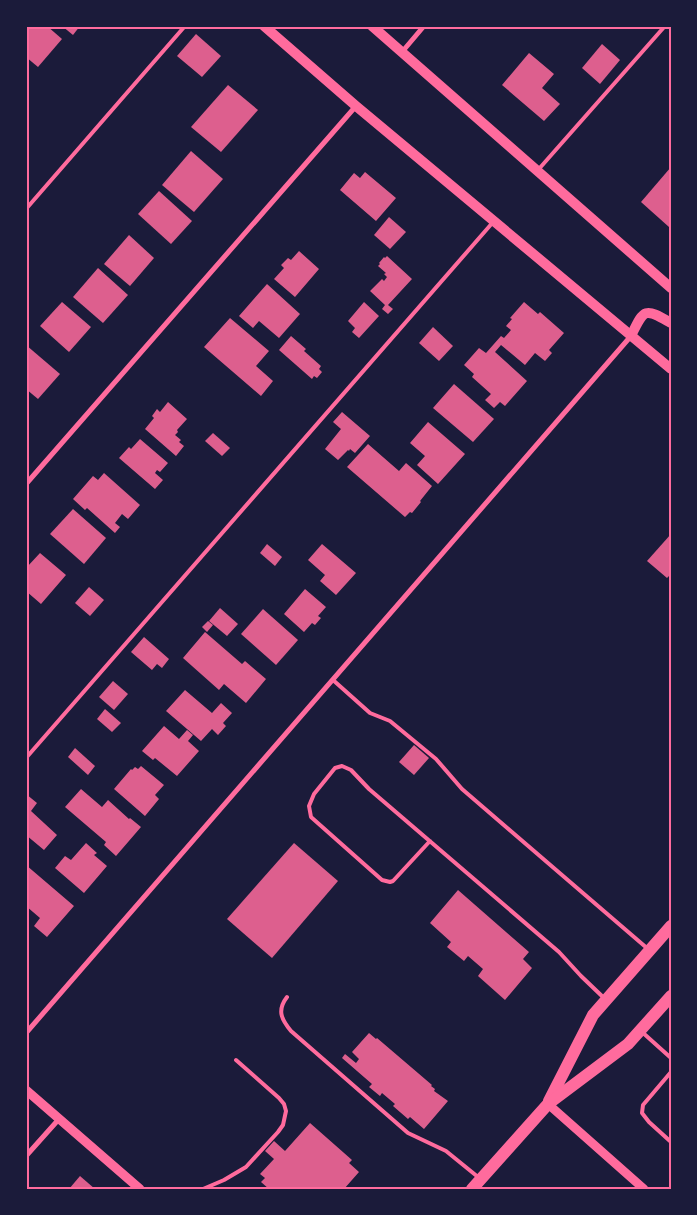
<svg xmlns="http://www.w3.org/2000/svg" width="697" height="1215" font-family="Georgia,serif">
<style>
.building{fill:#dd5f8e}
.lines{fill:none;stroke-linecap:round;stroke-linejoin:round}
.service{stroke:#ff6b9d;stroke-width:4}
.minor{stroke:#ff6b9d;stroke-width:5}
.tertiary{stroke:#ff6b9d;stroke-width:9}
.secondary{stroke:#ff6b9d;stroke-width:10}
.primary{stroke:#ff6b9d;stroke-width:12}
.neatline{fill:none;stroke:#ff6b9d;stroke-width:2}
</style>
<rect width="100%" height="100%" fill="#1b1b3a"/>
<g class="building">
<polygon points="26,26 47,26 62,39 38,67 26,57"/>
<polygon points="62,26 80,26 73,35"/>
<polygon points="196,34 221,56 202,77 177,56"/>
<polygon points="602,44 620,60 600,84 582,68"/>
<polygon points="529,53 554,74 542,88 560,104 544,121 502,85"/>
<polygon points="228,85 258,110 221,152 191,127"/>
<polygon points="191,151 223,179 194,212 162,185"/>
<polygon points="671,167 671,225 669,227 641,202"/>
<polygon points="365,172 396,198 376,221 340,190 354,173 360,178"/>
<polygon points="159,191 192,221 171,244 138,214"/>
<polygon points="389,217 406,232 390,249 374,235"/>
<polygon points="129,235 154,258 130,286 104,264"/>
<polygon points="299,251 319,269 295,297 274,279 284,268 281,265 288,258 291,260"/>
<polygon points="387,256 412,279 388,305 393,309 388,314 382,309 385,305 370,291 382,279 384,281 387,277 384,274 386,273 378,266 380,264 379,263 384,257 385,258"/>
<polygon points="98,268 128,295 103,323 73,297"/>
<polygon points="267,284 300,314 279,338 259,321 253,328 239,316"/>
<polygon points="62,302 91,327 69,352 40,326"/>
<polygon points="364,302 379,316 359,338 352,332 355,328 348,321"/>
<polygon points="524,302 538,314 540,312 564,333 549,350 552,353 545,361 535,353 525,365 501,345 495,352 527,381 505,406 500,402 494,408 485,400 491,394 472,377 474,374 464,365 479,348 486,353 501,336 504,338 511,330 506,326 512,319 510,318"/>
<polygon points="230,318 269,351 256,366 273,381 261,396 204,347"/>
<polygon points="433,327 453,346 439,361 419,343"/>
<polygon points="291,336 306,349 304,351 321,366 319,369 322,372 317,378 314,376 312,379 279,350"/>
<polygon points="26,345 60,374 38,399 26,389"/>
<polygon points="454,384 494,419 473,442 433,408"/>
<polygon points="168,402 187,419 177,430 178,432 175,435 181,440 179,442 184,446 176,456 145,429 154,418 152,416 157,409 160,412"/>
<polygon points="342,412 370,436 355,453 350,449 349,451 348,450 338,460 325,449 341,429 333,422"/>
<polygon points="428,422 465,454 438,484 417,465 425,456 410,443"/>
<polygon points="213,433 230,448 222,456 205,441"/>
<polygon points="140,439 168,463 160,472 157,470 155,473 163,480 155,489 119,458 129,447 131,449"/>
<polygon points="368,444 399,471 406,463 432,486 420,501 421,502 412,513 410,512 405,517 347,467"/>
<polygon points="104,473 140,505 128,519 122,514 115,523 120,527 115,533 87,508 85,510 73,499 93,476 98,480"/>
<polygon points="73,509 106,538 84,564 50,534"/>
<polygon points="671,534 671,574 667,578 647,561"/>
<polygon points="267,544 282,557 275,566 260,553"/>
<polygon points="322,544 356,573 336,595 320,581 325,575 308,560"/>
<polygon points="40,553 66,575 41,604 26,591 26,566 27,567"/>
<polygon points="89,587 104,600 90,616 75,603"/>
<polygon points="305,589 326,607 318,616 321,618 315,625 312,623 304,632 284,614"/>
<polygon points="220,608 238,624 227,636 209,621"/>
<polygon points="263,609 298,640 276,665 241,634"/>
<polygon points="208,621 213,625 207,632 202,627"/>
<polygon points="205,632 242,664 245,661 266,679 246,703 224,684 219,690 183,658"/>
<polygon points="144,637 169,659 162,668 157,664 152,670 131,652"/>
<polygon points="113,681 128,694 114,710 99,697"/>
<polygon points="185,690 212,713 221,703 232,713 223,723 226,726 218,735 212,729 201,741 166,711"/>
<polygon points="105,709 121,723 112,732 97,719"/>
<polygon points="164,726 179,739 187,730 193,735 188,741 199,751 177,776 155,758 153,760 142,751"/>
<polygon points="414,745 429,758 414,775 399,762"/>
<polygon points="75,748 95,766 88,775 68,757"/>
<polygon points="141,766 164,785 155,795 159,799 145,816 114,789 131,769 132,770 135,767 138,769"/>
<polygon points="81,789 102,807 108,800 129,819 130,818 141,827 116,856 104,845 106,842 65,807"/>
<polygon points="26,794 37,803 31,811 57,835 44,850 26,835"/>
<polygon points="86,843 97,853 94,855 107,866 84,893 55,868 65,856 71,860"/>
<polygon points="294,843 338,881 272,958 227,919"/>
<polygon points="26,865 74,906 47,937 34,926 40,918 26,906"/>
<polygon points="458,890 529,952 523,959 532,968 505,1000 478,976 483,969 468,956 464,961 447,947 451,942 430,923"/>
<polygon points="369,1033 376,1039 377,1038 432,1085 431,1086 435,1089 434,1091 448,1101 424,1129 410,1117 408,1119 393,1106 395,1104 382,1093 380,1096 369,1087 372,1084 342,1058 345,1054 356,1063 359,1059 352,1052"/>
<polygon points="310,1123 352,1160 349,1163 359,1172 344,1189 269,1189 261,1182 265,1178 260,1174 274,1159 265,1151 274,1141 285,1151"/>
<polygon points="80,1176 95,1189 69,1189"/>
</g>
<g class="lines">
<g class="service">
<polyline points="538,170 665,26"/>
<polyline points="26,209 185,26"/>
<polyline points="333,680 370,713 390,721 436,759 462,789 648,949"/>
<polyline points="26,758 494,221"/>
<polyline points="430,841 393,881 390,882 382,880 311,817 309,806 314,794 335,768 342,766 351,770 369,789 559,952 581,976 604,998"/>
<path d="M 287,997 C 277,1010 281,1019 291,1031 L 408,1133 L 446,1151 L 478,1177"/>
<polyline points="642,1032 671,1058"/>
<polyline points="671,1072 643,1105 642,1113 649,1122 671,1142"/>
<polyline points="203,1189 224,1180 246,1167 278,1132 283,1125 286,1111 284,1104 279,1098 236,1060"/>
</g>
<g class="minor">
<polyline points="402,52 424,26"/>
<polyline points="26,484 356,106"/>
<polyline points="26,1033 631,336"/>
<polyline points="26,1156 59,1119"/>
</g>
<g class="tertiary">
<polyline points="26,1090 140,1189"/>
<polyline points="548,1104 644,1189"/>
</g>
<g class="secondary">
<polyline points="264,26 356,106 671,369"/>
<polyline points="372,26 671,288"/>
<path d="M 631,336 C 644,309 644,307 671,323"/>
</g>
<g class="primary">
<polyline points="549,1101 593,1015 671,926"/>
<polyline points="472,1189 548,1104 628,1044 671,996"/>
</g>
</g>
<rect width="697" height="1215" fill="none" stroke="#1b1b3a" stroke-width="55"/>
<rect x="28" y="28" width="642" height="1160" class="neatline"/>
</svg>
